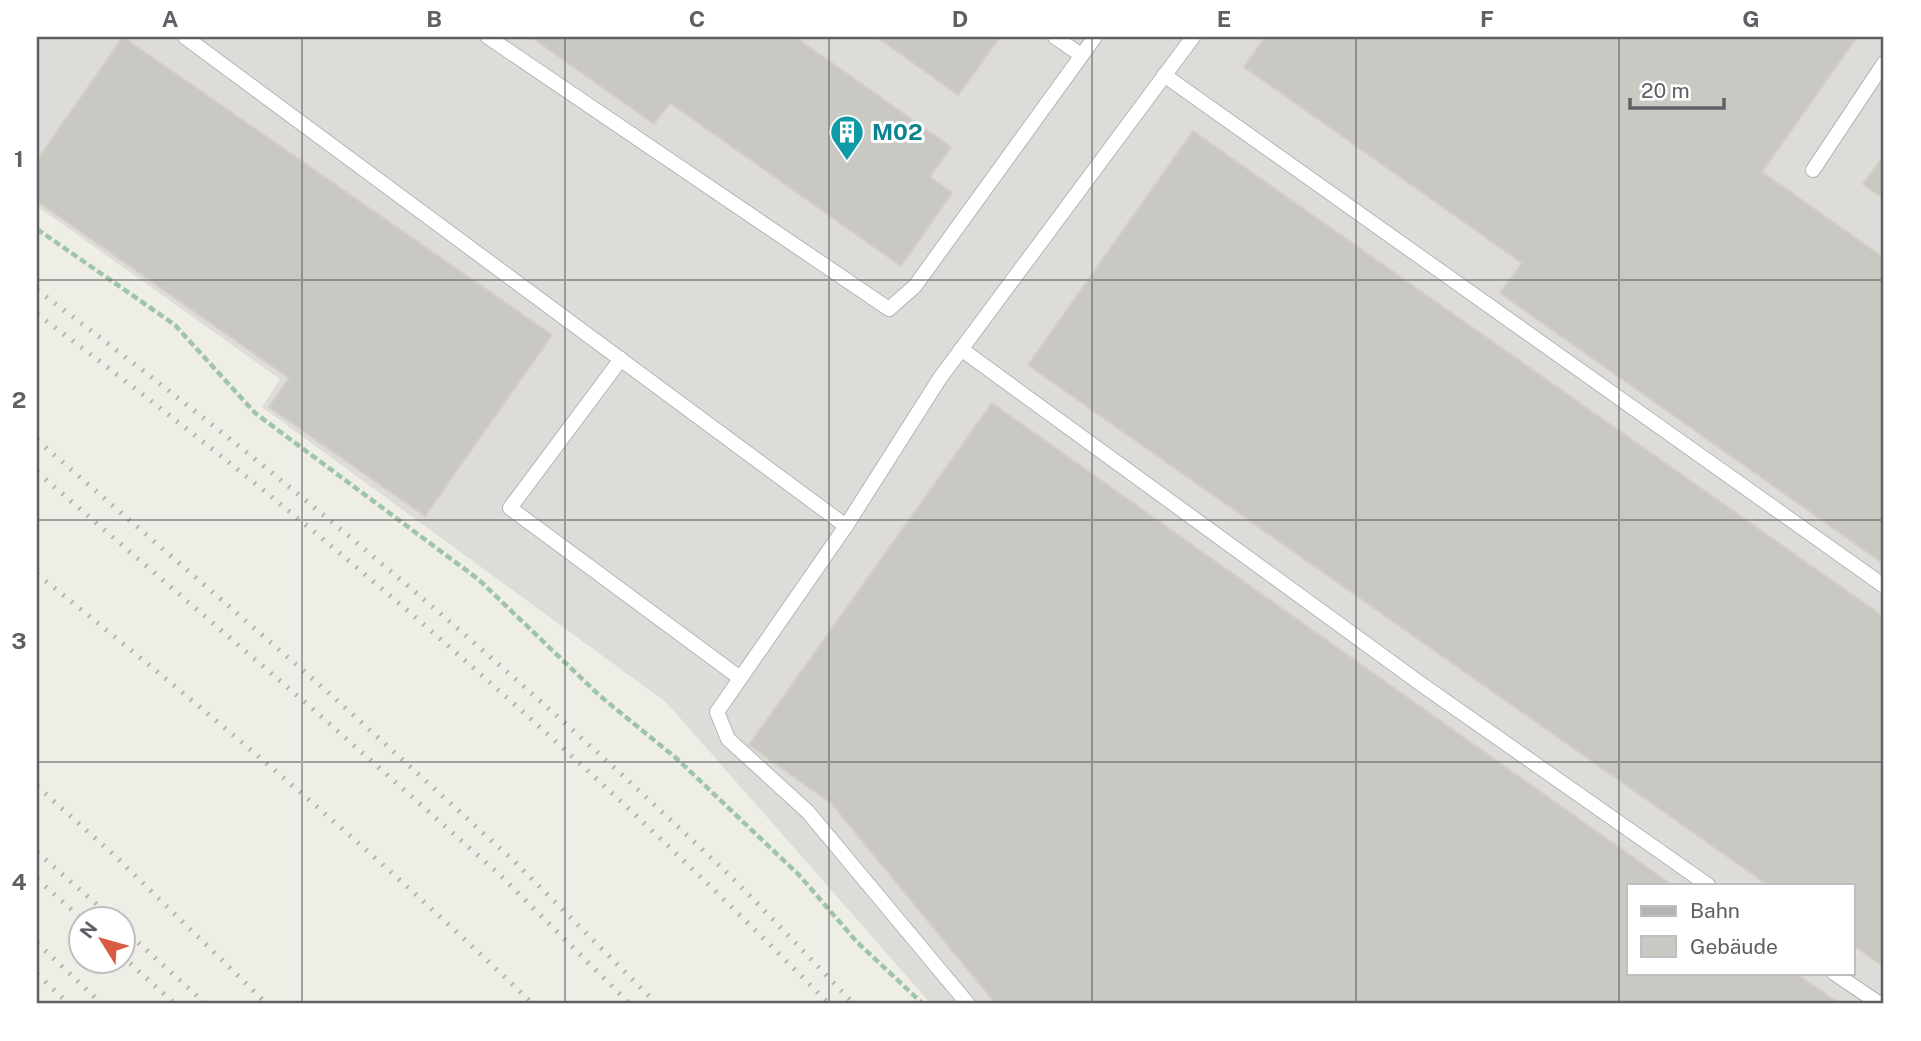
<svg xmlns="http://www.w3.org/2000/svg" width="1921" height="1041" font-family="'Public Sans',sans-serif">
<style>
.industrial{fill:#dddcd8;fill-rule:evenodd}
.building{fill:#cac8c2;stroke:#d3cfc5;stroke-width:2}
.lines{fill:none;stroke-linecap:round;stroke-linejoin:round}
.service-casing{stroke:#b3b5b9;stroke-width:16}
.path{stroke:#9ec4ac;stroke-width:4.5;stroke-dasharray:7 3.5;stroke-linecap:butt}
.service{stroke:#fff;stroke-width:14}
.rail{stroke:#b4b4b5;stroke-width:5;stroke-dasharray:2 9;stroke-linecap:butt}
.grid{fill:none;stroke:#5e6065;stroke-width:2;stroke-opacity:0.55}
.labels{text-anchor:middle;stroke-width:6;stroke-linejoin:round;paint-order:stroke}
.culture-label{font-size:23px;font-weight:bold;fill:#0d838f;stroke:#fff;text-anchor:start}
.neatline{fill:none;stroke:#5e6065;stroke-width:2.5}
.grid-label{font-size:23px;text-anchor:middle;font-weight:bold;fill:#5e6065}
</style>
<rect width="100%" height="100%" fill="#eeede6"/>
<path class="industrial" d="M 37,37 L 1884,37 L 1884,1004 L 931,1004 L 667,703 L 262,407 L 280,379 L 37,206 ZM 1629,885 L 1853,885 L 1853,973 L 1629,973 Z"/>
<g class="building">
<polygon points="123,37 552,335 425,516 269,407 289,378 37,201 37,160"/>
<polygon points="531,37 795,37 951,147 930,177 952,193 901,266 670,103 654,124"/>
<polygon points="877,37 1000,37 958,95"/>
<polygon points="1265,37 1857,37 1762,172 1884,258 1884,564 1500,293 1522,263 1244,67"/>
<polygon points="1193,131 1884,617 1884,967 1853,945 1853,885 1768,885 1028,365"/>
<polygon points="1884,155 1884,199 1863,184"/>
<polygon points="992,403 1672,885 1629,885 1629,973 1795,973 1840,1004 996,1004 832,804 749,745"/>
</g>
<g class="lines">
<g class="service-casing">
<g id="service">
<polyline points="185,37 846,526"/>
<polyline points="488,37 889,309 915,286 1095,37"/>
<polyline points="1055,37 1081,55"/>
<polyline points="1164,75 1884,586"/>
<polyline points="1813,170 1884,63"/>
<polyline points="961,349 1421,684 1708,885"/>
<polyline points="621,359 510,508 740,678"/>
<polyline points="1834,973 1880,1004"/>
<polyline points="968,1004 808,812 728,739 717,712 846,526 940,378 1193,37"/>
</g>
</g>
<polyline class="path" points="37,229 175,325 255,413 478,579 600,696 676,758 799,875 857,942 923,1004"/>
<use href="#service" class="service"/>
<g class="rail">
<path d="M 37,290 C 277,469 508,665 725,871 C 769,914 811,960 854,1004"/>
<path d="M 37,314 C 316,522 585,756 829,1004"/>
<polyline points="37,440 329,693 515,862 657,1004"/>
<polyline points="37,472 315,711 499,874 630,1004"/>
<path d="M 37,574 C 208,711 375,852 533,1004"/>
<polyline points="37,786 115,856 267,1004"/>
<polyline points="37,852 112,918"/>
<polyline points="37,879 81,918"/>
<polyline points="122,928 206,1004"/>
<polyline points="37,943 102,1004"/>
<polyline points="122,956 175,1004"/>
<polyline points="37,974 69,1004"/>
</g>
</g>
<path class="grid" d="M 302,37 L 302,1004M 565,37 L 565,1004M 829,37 L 829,1004M 1092,37 L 1092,1004M 1356,37 L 1356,1004M 1619,37 L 1619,1004M 37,280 L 1884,280M 37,520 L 1884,520M 37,762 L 1884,762"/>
<defs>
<g id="building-pin" transform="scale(1.75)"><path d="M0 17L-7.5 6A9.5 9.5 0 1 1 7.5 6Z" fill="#0f9aa8" stroke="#fff"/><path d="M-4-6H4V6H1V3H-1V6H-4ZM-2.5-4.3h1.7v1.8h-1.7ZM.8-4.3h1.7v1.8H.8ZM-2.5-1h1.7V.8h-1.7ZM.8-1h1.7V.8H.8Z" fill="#fff"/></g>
</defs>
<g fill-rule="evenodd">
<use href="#building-pin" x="847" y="132"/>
</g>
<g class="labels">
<g class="culture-label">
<text x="872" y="140">M02</text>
</g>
</g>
<rect width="1921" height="1041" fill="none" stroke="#ffffff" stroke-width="77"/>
<rect x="1627" y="884" width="228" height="91" fill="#ffffff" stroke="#bfbfc1" stroke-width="2"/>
<rect x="1641" y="906" width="35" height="10" fill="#b4b4b5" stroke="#bfbfc1" stroke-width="2"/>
<text x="1690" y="918" font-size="21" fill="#5e6065">Bahn</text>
<rect x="1641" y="936" width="35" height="21" fill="#cac8c2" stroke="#bfbfc1" stroke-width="2"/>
<text x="1690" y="954" font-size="21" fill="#5e6065">Gebäude</text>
<g transform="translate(102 940) rotate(307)"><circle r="33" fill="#ffffff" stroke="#bfbfc1" stroke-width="2"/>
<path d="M0-5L12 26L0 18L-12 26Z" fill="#d95b41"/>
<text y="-10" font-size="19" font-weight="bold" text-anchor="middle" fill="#5e6065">N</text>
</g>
<path d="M1630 98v10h94v-10" fill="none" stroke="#5e6065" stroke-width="3.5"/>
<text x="1641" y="98" font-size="21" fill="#5e6065" stroke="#ffffff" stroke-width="5" paint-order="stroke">20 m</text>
<rect x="38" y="38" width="1844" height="964" class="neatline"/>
<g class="grid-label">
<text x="170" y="27">A</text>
<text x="434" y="27">B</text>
<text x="697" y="27">C</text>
<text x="960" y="27">D</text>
<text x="1224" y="27">E</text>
<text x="1487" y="27">F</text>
<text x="1751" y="27">G</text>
<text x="19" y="167">1</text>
<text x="19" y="408">2</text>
<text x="19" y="649">3</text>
<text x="19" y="890">4</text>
</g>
</svg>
